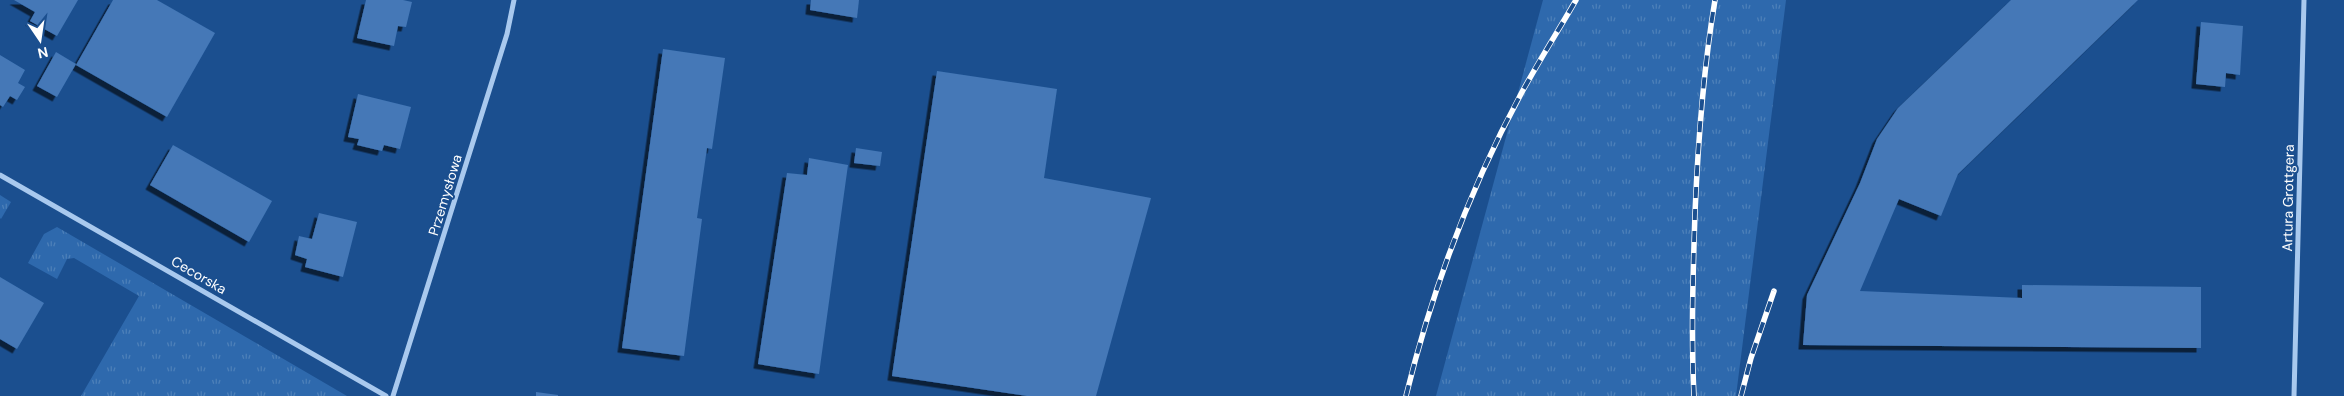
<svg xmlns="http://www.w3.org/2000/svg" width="2344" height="396" font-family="'DM Sans',sans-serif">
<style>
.grass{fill:url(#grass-tufts)}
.building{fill:#4478b7;filter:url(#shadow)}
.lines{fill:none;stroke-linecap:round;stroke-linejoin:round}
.street{stroke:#a9c9ee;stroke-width:5}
.rail-casing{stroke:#fff;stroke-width:5.5}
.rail{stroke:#1b4f8f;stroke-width:4;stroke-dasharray:11;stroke-linecap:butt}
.labels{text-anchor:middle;stroke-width:4;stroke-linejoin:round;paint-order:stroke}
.street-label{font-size:14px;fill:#fff;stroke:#1b4f8f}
</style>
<defs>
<pattern id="grass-tufts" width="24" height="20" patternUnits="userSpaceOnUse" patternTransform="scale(1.25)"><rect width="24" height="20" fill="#2e69ad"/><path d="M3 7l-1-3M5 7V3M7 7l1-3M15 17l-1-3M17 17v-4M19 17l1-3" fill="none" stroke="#4d80b9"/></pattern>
<filter id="shadow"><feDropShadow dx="-4.5" dy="4.5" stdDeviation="0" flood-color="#0009"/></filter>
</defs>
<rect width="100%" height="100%" fill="#1b4f8f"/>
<g class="grass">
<polygon points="1543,0 1786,0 1736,396 1436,396"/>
<polygon points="0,195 11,202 1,219 0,218"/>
<polygon points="57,227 347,396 81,396 139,296 74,258 67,259 57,279 28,263 44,234"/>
</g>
<g class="building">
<polygon points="14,0 78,0 57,36 30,21 35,12"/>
<polygon points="113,0 157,0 215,33 167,117 76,65"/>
<polygon points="366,0 403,0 412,2 406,27 398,26 394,46 357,38"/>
<polygon points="811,0 859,0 857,18 810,10"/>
<polygon points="2011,0 2138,0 1958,174 1941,216 1899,199 1860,291 2022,298 2022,285 2201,287 2201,348 1803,345 1807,295 1860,183 1877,139 1898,108"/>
<polygon points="2201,22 2243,26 2240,75 2226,73 2225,87 2196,84"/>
<polygon points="663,49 725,58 712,149 707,148 697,218 702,219 684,356 622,348"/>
<polygon points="56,52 76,64 57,97 37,86"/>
<polygon points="0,55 25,70 18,83 25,87 17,100 10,96 3,107 0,105"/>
<polygon points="937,71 1057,89 1044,178 1151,198 1096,396 1027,396 892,376"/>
<polygon points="358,94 411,107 400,149 384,145 382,151 357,145 359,139 348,137"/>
<polygon points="173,145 272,201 249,242 150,185"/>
<polygon points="856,148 882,152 880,166 854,163"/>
<polygon points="809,158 848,165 819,374 758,364 787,173 807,175"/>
<polygon points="319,213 357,222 343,277 305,267 307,259 295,255 299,236 312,239"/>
<polygon points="0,277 44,303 17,349 0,339"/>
<polygon points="536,392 558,395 558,396 536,396"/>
</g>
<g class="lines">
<g class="street">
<polyline points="0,175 386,396"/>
<polyline points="393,396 507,34 514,0"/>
<polyline points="2294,396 2304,0"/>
</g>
<g class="rail-casing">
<g id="rail">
<path d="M 1406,396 C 1432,290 1470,188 1522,92 C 1539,61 1558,31 1576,0"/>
<path d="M 1694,396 C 1691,335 1693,274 1695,213 C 1698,141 1703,71 1715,0"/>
<polyline points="1741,396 1751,358 1774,291"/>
</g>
</g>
<use href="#rail" class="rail"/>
</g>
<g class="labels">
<g class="street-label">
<text transform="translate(445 195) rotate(-73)" y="5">Przemysłowa</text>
<text transform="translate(2288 198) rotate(-89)" y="5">Artura Grottgera</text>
<text transform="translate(199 275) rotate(30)" y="5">Cecorska</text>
</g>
</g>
<g transform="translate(40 40) rotate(167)" stroke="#1b4f8f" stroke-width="4" paint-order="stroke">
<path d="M0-4L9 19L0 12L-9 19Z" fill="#ffffff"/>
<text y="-8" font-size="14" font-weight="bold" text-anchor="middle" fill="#ffffff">N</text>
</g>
</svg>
